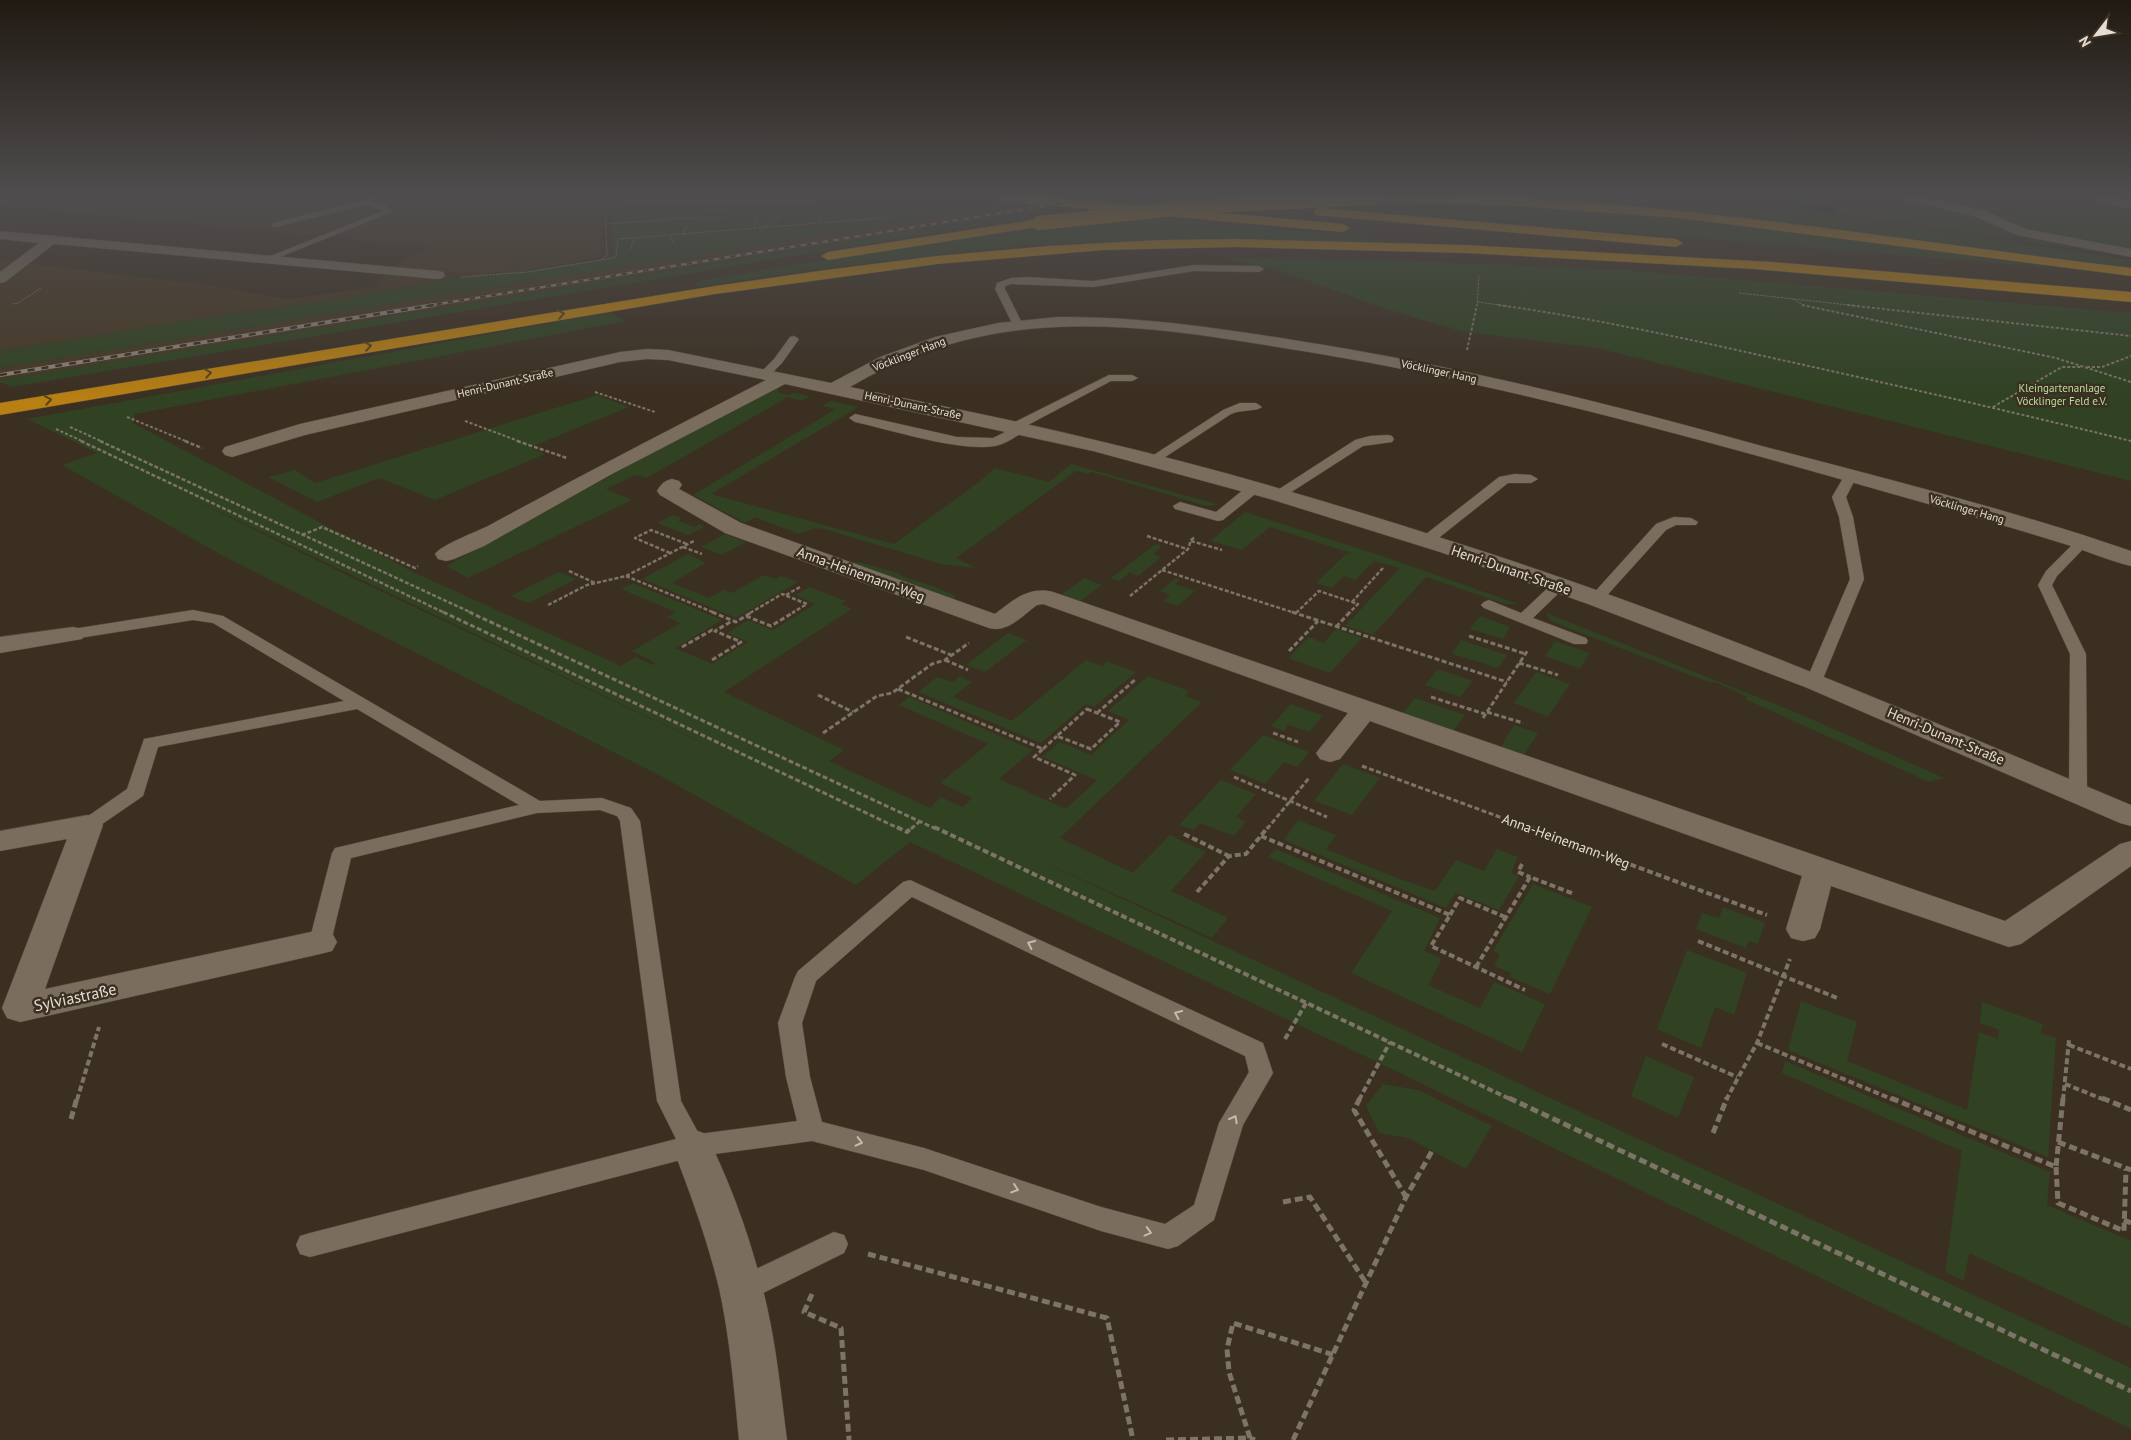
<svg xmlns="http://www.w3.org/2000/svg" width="2131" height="1440" font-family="'PT Sans',sans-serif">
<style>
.built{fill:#463723}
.green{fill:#304222;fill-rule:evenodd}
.water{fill:#00162b}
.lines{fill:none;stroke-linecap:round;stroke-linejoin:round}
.lane-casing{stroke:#544b3f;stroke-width:1}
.street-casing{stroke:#544b3f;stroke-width:1}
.highway-casing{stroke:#544b3f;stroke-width:1}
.path-far5{stroke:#7d7367;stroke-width:1;stroke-dasharray:2.5 1;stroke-linecap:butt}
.path-far4{stroke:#7d7367;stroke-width:2;stroke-dasharray:3 2;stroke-linecap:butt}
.path-far3{stroke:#7d7367;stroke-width:2.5;stroke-dasharray:4 2;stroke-linecap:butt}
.path-far2{stroke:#7d7367;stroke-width:3;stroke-dasharray:5 2.5;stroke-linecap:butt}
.path-far1{stroke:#7d7367;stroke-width:4;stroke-dasharray:6 3;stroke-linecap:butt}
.path{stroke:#7d7367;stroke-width:5;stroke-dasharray:8 4;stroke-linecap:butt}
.lane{fill:#7a6d5e;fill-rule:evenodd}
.street{fill:#7a6d5e;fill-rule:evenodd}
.highway{fill:#b87f12;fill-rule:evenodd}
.rail-far1-casing{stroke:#8c8276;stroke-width:2.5}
.rail-casing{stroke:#8c8276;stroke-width:4}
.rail-far1{stroke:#3b2f21;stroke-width:2;stroke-dasharray:5.5;stroke-linecap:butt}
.rail{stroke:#3b2f21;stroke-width:2.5;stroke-dasharray:7;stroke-linecap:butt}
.highway-bridge-casing{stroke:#544b3f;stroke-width:14;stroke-linecap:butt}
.highway-bridge{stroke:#b87f12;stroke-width:14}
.oneway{stroke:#5a431d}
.oneway2{stroke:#c5bcb1}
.labels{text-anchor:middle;stroke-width:5;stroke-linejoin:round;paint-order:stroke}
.far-street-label{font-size:11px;fill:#e5ded5;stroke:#3b2f21}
.far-park-label{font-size:11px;fill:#b8df9c;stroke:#3b2f21}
.street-label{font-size:14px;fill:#e5ded5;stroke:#3b2f21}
.near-street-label{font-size:16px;fill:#e5ded5;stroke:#3b2f21}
</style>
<rect width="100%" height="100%" fill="#3b2f21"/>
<g class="built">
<polygon points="0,197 583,197 604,202 600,251 598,255 591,259 527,270 463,276 391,267 433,247 0,205"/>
<polygon points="1008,205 1040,210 0,380 0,368 919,219 964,210"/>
<polygon points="0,260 214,286 287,299 380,286 378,281 393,269 460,276 341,299 229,314 0,351"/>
</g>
<g class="green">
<polygon points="583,197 923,197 1008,205 964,210 919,219 0,368 0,351 229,314 341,299 452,278 527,270 614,257 611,205 618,203 696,204 772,202 658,199 604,202"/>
<path d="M 1504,197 L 1684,197 L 1729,202 L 2131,260 L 2131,269 C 1922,245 1715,209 1504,197 Z"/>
<polygon points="1787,197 1907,197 1995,219 2031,210 2095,199 2131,207 2131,252 2011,230 2014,234 2004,235 1952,230 1832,212 1838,208 1790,200"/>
<polygon points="1375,201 1528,204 1712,220 2057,268 1283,204"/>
<polygon points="1040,210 1018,221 865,244 12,387 0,382 0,380"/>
<path d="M 1134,216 L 1441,245 L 1239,241 L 1049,244 L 978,250 L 811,270 L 698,287 L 694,282 C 841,257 987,232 1134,216 Z"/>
<polygon points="2030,238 2131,254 2131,257 2023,241"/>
<polygon points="1220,258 1388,260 1623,270 2131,313 2131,481 1597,348 1464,332 1389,310 1275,269"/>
<path d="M 610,312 L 626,321 L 135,414 L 133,423 L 415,573 L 621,666 L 636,657 L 652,665 L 656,663 L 632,651 L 680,623 L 667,617 L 676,612 L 621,589 L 633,583 L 722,620 L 675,648 L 712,664 L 748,642 L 727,633 L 748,620 L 773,630 L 815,604 L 795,595 L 809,587 L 846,601 L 841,604 L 852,609 L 724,692 L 844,750 L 829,761 L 930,808 L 941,797 L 963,807 L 972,798 L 940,783 L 988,744 L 899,705 L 909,697 L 1033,750 L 999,779 L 1066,809 L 1097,780 L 1042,757 L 1060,742 L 1091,755 L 1129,720 L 1108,711 L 1148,676 L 1189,691 L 1185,696 L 1202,702 L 1060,838 L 1133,873 L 1170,835 L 1206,852 L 1171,891 L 1228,918 L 1212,938 L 1026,854 L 2131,1368 L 2131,1429 L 1369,1058 L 910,842 L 856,885 L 659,775 L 227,558 L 62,465 L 97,453 L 27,419 ZM 192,499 L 193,499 L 755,768 L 357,580 Z"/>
<polygon points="771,388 780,390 777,392 789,395 793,393 810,396 802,401 788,397 647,478 635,475 606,489 632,500 468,578 446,566"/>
<polygon points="597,395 629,407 531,447 545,454 435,500 379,478 317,502 268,477 295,470 315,483"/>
<polygon points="831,401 859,407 711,494 894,544 979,482 995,468 1049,482 1071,464 1220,505 1206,506 1092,472 1088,474 1076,471 956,558 976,568 941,564 824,529 815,528 799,534 755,517 745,523 693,495 836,409 822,406"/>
<polygon points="1245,512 1385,557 1518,604 1505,604 1426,577 1373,635 1345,626 1400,568 1374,561 1355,580 1344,576 1332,588 1316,583 1347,553 1357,555 1270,527 1242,550 1210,541"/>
<polygon points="673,515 681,518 678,521 695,527 699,524 704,527 688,535 657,523"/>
<polygon points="725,534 746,542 722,555 701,547"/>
<polygon points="1156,544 1162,546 1153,554 1161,557 1138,576 1130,572 1119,581 1111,578"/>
<polygon points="688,554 706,563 672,583 709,598 724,590 732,593 764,575 775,579 781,576 798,582 736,618 642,579"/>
<polygon points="859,562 898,573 904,577 933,586 956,596 952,599 849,563"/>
<polygon points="559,572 576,579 528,603 510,596"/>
<polygon points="1084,578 1102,585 1079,602 1061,595"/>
<polygon points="1176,578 1180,580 1175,584 1195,591 1177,606 1163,601 1170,595 1160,591"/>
<polygon points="1546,613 1800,714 1944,778 1929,782 1745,699 1748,697 1715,682 1711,683 1550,621"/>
<polygon points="1480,616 1510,627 1503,639 1470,629"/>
<polygon points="1336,629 1362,638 1330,673 1288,658 1309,637 1324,643"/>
<polygon points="1008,633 1027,640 985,672 966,665"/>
<polygon points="1461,640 1507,655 1498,668 1452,654"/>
<polygon points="1555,641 1590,653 1580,669 1545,656"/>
<polygon points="1086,660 1102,666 1107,661 1136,672 1094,707 1086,704 1041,743 918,692 937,677 953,682 960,676 972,682 953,697 1012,721"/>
<polygon points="1438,669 1473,681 1460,697 1425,685"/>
<polygon points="1536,672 1570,684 1548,717 1514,703"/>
<polygon points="1415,698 1465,715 1454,730 1403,713"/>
<polygon points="1291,704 1323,716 1309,732 1288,725 1284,731 1271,726"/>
<polygon points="1514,725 1538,733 1524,755 1501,747"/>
<polygon points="1263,735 1309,752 1297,767 1284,762 1265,784 1230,770"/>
<polygon points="1343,764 1380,778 1352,815 1314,801"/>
<polygon points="1221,780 1256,794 1236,817 1246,822 1234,836 1200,823 1194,830 1179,825"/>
<polygon points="1298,820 1336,835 1326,849 1397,878 1435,891 1456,860 1484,871 1497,849 1518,857 1511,873 1519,876 1499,910 1456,893 1446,908 1284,840"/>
<polygon points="1276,849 1440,918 1424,951 1442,959 1428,985 1480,1008 1494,982 1545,1004 1522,1052 1351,973 1392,911 1268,857"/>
<polygon points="1533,884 1592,907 1550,994 1510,977 1511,973 1494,966 1500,954 1493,951"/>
<polygon points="1723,907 1765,923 1758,944 1749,941 1746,948 1696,929 1702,913 1719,918"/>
<polygon points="1687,950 1747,973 1734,1015 1715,1007 1701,1048 1657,1029"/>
<polygon points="1801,1001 1857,1022 1847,1061 1967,1110 1979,1032 1998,1039 1999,1030 1980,1023 1982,1002 2043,1024 2041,1033 2056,1038 2048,1157 1788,1050"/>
<polygon points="1646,1056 1694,1077 1678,1118 1631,1096"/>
<polygon points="1785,1061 2050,1172 2047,1205 2131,1241 2131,1328 1969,1253 1964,1281 1945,1272 1962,1151 1782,1073"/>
<polygon points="1383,1084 1418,1090 1492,1126 1466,1169 1408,1138 1379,1133 1366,1106"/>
</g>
<polygon class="water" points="1743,197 1773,197 1840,209 1833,213"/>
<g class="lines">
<g class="lane-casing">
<g id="lane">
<polygon points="249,197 259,197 252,200"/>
<polygon points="368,197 378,197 372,202 387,205 392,212 270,261 267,262 263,259 383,211 381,209 365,205 275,227 272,227 272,223 362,201"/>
<polygon points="1194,265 1259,266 1264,269 1259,272 1194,271 1093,287 1012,284 1005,286 1005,289 1023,325 1018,328 1013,325 995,289 997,283 1011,278 1027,277 1093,281"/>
<polygon points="794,336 799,339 782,363 767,378 759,378 757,376 774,359 790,337"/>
<path d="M 1109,375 L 1132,375 L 1138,378 L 1132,381 L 1111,381 L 1026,426 L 1025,431 C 1015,437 1006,444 995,446 C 959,452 892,430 855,422 L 849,418 L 855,414 L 957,437 L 993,438 L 1011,429 L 1009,427 L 1011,424 Z"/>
<path d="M 1240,403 L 1256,403 L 1262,407 C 1256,412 1242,409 1231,414 L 1156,463 L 1152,464 L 1146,460 L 1223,410 Z"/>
<polygon points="1388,435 1392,436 1394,439 1392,442 1363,446 1282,498 1277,499 1270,495 1355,440 1370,436"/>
<polygon points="1851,472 1857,476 1846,497 1853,517 1864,579 1822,681 1820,685 1808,685 1806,681 1850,579 1839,517 1832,497 1846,473"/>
<polygon points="1515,474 1531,475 1538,479 1531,483 1508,483 1431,544 1421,544 1419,541 1421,538 1499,477"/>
<polygon points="1254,484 1259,485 1261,488 1259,491 1223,520 1218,521 1175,509 1173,506 1180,502 1216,512 1249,485"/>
<polygon points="1674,517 1691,518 1698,522 1696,525 1676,525 1666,530 1601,602 1591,602 1588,599 1591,596 1656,524"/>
<polygon points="2082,539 2087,540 2089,543 2057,576 2052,585 2086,654 2087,792 2085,796 2078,798 2071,796 2069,792 2070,654 2038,585 2046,571 2077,540"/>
<polygon points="1558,581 1563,583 1566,586 1533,618 1586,638 1588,641 1586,644 1574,644 1484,608 1481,605 1484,602 1489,600 1521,613 1553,583"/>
<path d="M 193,610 L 223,616 L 540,801 L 602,798 L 631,808 L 640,821 L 681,1101 L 699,1134 L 797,1121 L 786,1077 L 778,1023 L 795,977 L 798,971 L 903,882 L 910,880 L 1263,1043 L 1273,1073 L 1243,1125 L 1214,1220 L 1178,1246 L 1168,1249 L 1101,1231 L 924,1170 L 812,1141 L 692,1157 L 310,1257 L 300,1254 L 296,1245 L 300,1236 L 310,1233 L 676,1139 L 657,1101 L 620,821 L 617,816 L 600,810 L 537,813 L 351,858 L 331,942 L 328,948 L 320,950 L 312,948 L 309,942 L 332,853 L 335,848 L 519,805 L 357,709 L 158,747 L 143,796 L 95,829 L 88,831 L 81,829 L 78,825 L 81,821 L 127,789 L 144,739 L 344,701 L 213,623 L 193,620 L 73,639 L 67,637 L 65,634 L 67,631 L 73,629 ZM 912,897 L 1245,1056 L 1249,1072 L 1219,1123 L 1194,1205 L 1165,1224 L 1101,1207 L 924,1148 L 822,1122 L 810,1077 L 802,1023 L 816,981 Z"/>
<polygon points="834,1232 844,1235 848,1244 844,1253 751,1299 741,1303 731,1299 727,1290 731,1281"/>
</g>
</g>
<g class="street-casing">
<g id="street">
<polygon points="1903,197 1926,197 1982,210 2026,229 2131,249 2131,257 2017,235 1974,216 1905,200"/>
<polygon points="2091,197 2114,197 2131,201 2131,209 2093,200"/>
<polygon points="0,231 438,271 443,272 445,275 443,278 438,279 54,244 5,282 0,283 0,272 39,243 0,239"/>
<path d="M 1057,317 C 1138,316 1219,328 1299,341 C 1454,365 1607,403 1758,445 C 1883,478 2009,509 2131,551 L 2131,566 C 2110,561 2089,552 2068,545 C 2030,533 1991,522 1953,511 C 1741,451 1527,388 1309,352 C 1226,339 1142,323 1058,327 C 984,330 913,350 850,387 C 932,404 1014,420 1095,440 C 1216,468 1336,504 1454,542 C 1685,615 1908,711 2131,805 L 2131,826 L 2120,823 L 1805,687 L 1588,604 L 1440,552 L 1270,499 L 1093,451 L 785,384 L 610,475 L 484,546 L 454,559 L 446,561 L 438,559 L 435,554 C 441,545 476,532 488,526 C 580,476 672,428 766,380 L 668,360 L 647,359 L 620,362 L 305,435 L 232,457 L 225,455 L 222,451 L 225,447 L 300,424 L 620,352 L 647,349 L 668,350 L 831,383 L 880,357 L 935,337 L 998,323 Z"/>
<path d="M 672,479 L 679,481 L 682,485 L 679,489 L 741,523 L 995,614 C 1013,600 1029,586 1053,592 L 2005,921 L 2120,844 L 2131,841 L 2131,866 L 2021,944 L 2009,947 L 1831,886 L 1820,929 L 1815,938 L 1803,941 L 1791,938 L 1786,929 L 1802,876 L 1370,721 L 1340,759 L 1330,762 L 1320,759 L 1316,753 L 1348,713 L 1043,604 L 1037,605 C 1022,616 1008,633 989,628 L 725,533 L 660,495 L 657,491 C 661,484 664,481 672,479 Z"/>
<polygon points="73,627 82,629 85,634 82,639 0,653 0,637"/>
<polygon points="88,815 99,818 103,825 45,989 320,930 332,933 337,942 332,951 320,954 20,1022 7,1018 2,1008 67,839 0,851 0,831"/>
<path d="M 692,1129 L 706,1134 C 733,1188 754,1248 767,1307 C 777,1351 781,1396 787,1440 L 739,1440 C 734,1389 730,1338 719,1288 C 707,1239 690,1192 672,1146 L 678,1134 Z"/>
</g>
</g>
<g class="highway-casing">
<g id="highway">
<polygon points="993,197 1043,197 1343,224 1350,228 1343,232 999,201"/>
<path d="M 1504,197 C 1715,208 1922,243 2131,268 L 2131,276 L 1680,218 L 1503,205 L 1371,202 L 1365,198 Z"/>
<polygon points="1320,208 1676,239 1683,243 1676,247 1316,215 1314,212 1316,209"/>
<polygon points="1039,219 1044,220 1045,223 1044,226 828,260 821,256 828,252"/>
<polygon points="1236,239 1466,245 1772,262 2131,292 2131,302 1754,269 1466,253 1236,247 1104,250 937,264 715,294 0,415 0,403 715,286 826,270 937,256 1048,246 1160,240"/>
</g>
</g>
<g class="path-far5">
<polyline points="820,216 821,223"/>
<polyline points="671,219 724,217 727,209 699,210"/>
<polyline points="605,224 667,220 673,218 674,211"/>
<polyline points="762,227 776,222 779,217 773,211"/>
<polyline points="754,229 759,211"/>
<polyline points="684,235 684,229 690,226"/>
<polyline points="670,236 675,245"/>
<polyline points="631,249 634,238"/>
<path d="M 601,259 L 607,256 L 605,210 C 627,193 679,203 706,203 C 755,203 804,202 852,197"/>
<polyline points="461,277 528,272 613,258 616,257 618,239 895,217"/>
<polyline points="1739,293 1858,306"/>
<polyline points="1793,299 1805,306"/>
<polyline points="1478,302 1507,306"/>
<polyline points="13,304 18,303 41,288"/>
<polyline points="1477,306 1479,275"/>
</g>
<g class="path-far4">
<path d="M 1498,305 C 1592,318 1684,338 1777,359 C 1895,385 2013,412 2131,441"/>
<polyline points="1802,305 2056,358 2131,382"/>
<polyline points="1847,305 2131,336"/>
<polyline points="1467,350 1477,305"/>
<polyline points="2087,367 2102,367 2131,356"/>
<polyline points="595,392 655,412"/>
<polyline points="1993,407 2062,367 2081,367"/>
<polyline points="127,417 188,442"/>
<polyline points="465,421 521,442"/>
<polyline points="70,427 103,442"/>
<polyline points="56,429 84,442"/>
</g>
<g class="path-far3">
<polyline points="81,441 445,613"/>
<polyline points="100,441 472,613"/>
<polyline points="185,441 202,448"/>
<polyline points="517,441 567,458"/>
<polyline points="302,535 322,527 415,568 418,566"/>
<polyline points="1147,536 1187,549"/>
<polyline points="1191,541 1222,550"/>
<polyline points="683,547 702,554"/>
<polyline points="670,553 635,538 651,530 687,544"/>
<polyline points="1162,570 1295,613"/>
<polyline points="569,571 595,583"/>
<polyline points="626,576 715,613"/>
<polyline points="786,595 800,587"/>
<polyline points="1130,596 1188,549 1191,540 1195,537"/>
<polyline points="1352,602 1383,568"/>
<polyline points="548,605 587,585 626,576 694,541"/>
<polyline points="750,613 782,594 807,604 792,613"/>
<polyline points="1296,613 1319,591 1358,604 1349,613"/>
</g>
<g class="path-far2">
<polyline points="443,612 900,829"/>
<polyline points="469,612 936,829"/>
<polyline points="712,612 736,622 752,612"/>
<polyline points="1292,612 1507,682"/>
<polyline points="746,616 771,626 794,612"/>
<polyline points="1336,627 1350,612"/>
<polyline points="1469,636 1526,654"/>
<polyline points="906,637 951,655"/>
<polyline points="682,647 712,630 715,631"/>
<polyline points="1289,651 1318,621"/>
<polyline points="712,660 741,642 715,631 732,621"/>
<polyline points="945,660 968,670"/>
<polyline points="1519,663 1558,675"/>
<polyline points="898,689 1043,749 1034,757 1075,775 1050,799"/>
<polyline points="818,695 853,712"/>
<polyline points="1431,697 1485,714"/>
<polygon points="1087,709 1120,722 1091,749 1057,736"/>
<polyline points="1487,712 1523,723"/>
<polyline points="1097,713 1136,679"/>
<polyline points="1483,718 1528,650"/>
<polyline points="823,733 877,696 892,693 932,664 945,660 969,643"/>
<polyline points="1273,733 1298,742"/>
<polyline points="1043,749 1057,736"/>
<polyline points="1362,766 1532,829"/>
<polyline points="1234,777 1327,817"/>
<polyline points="911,829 920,821"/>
<polyline points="1267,829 1309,778"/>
</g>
<g class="path-far1">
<polyline points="897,827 907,832 912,827"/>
<polyline points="934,827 1512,1100"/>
<polyline points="1529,827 1767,915"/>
<polyline points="1184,834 1229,856"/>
<polyline points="1261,836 1450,915 1431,946 1525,990"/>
<polyline points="1522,864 1518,872 1530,877"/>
<polyline points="1197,892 1229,856 1246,854 1268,827"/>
<polyline points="1450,915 1460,898 1505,917"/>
<polyline points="1698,941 1837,998"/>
<polyline points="1476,967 1530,877 1574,894"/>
<polyline points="1285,1039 1306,1003"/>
<polyline points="1757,1043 1894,1100"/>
<polyline points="1662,1044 1737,1077"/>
<polyline points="2069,1045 2131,1069"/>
<polyline points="2065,1084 2105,1100"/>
<polyline points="77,1100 99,1027"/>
<polyline points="1359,1100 1390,1042"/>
<polyline points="1726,1100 1757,1043 1790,959"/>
<polyline points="2063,1100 2069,1040"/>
</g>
<g class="path">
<polyline points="1360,1098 1354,1110 1406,1197"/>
<polyline points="1509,1098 2131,1391"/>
<polyline points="1891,1098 2056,1167 2063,1098"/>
<polyline points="2102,1098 2131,1110"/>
<polyline points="71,1119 77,1098"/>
<polyline points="1713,1133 1727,1098"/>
<polyline points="2058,1142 2131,1170"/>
<polyline points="2056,1167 2058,1203 2124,1231 2126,1169"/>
<polyline points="1283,1202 1310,1197 1366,1283"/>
<polyline points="2124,1220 2131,1223"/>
<polyline points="868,1254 1107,1318 1133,1440"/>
<polyline points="812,1294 804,1312 841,1328 849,1440"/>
<polyline points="1250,1438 1229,1372 1227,1349 1233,1323 1334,1355"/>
<polyline points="1166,1440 1250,1438 1255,1440"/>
<polyline points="1293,1440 1406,1197 1432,1151"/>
</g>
<use href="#lane" class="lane"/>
<use href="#street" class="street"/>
<use href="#highway" class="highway"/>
<g class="rail-far1-casing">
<polyline id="rail-far1" points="426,306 1100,197"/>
</g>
<g class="rail-casing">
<polyline id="rail" points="0,375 434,305"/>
</g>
<use href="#rail-far1" class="rail-far1"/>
<use href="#rail" class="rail"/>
<g class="highway-bridge-casing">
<polyline id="highway-bridge" points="1039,223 1205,206 1371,198"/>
</g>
<use href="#highway-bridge" class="highway-bridge"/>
</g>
<defs><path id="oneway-chevron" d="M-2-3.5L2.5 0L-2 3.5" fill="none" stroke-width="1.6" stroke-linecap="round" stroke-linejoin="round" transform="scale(1.25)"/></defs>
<g class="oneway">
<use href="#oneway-chevron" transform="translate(561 314) rotate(-9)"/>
<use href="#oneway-chevron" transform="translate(368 346) rotate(-9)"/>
<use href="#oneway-chevron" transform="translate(208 373) rotate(-9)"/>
<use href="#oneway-chevron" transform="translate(48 400) rotate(-10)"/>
</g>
<g class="oneway2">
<use href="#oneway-chevron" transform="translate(1031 944) rotate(-155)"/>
<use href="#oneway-chevron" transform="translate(1178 1014) rotate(-155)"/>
<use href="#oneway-chevron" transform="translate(1234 1119) rotate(-62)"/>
<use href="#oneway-chevron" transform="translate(859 1142) rotate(14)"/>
<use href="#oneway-chevron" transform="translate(1015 1189) rotate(19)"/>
<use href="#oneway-chevron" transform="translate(1148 1232) rotate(15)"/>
</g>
<linearGradient id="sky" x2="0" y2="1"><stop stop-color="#201a12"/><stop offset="0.49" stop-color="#4f4d4e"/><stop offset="1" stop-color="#4f4d4e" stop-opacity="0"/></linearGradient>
<rect width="2131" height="399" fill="url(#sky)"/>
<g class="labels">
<g class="far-street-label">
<text transform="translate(909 354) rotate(-21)" y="4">Vöcklinger Hang</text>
<text transform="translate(1439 371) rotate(12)" y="4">Vöcklinger Hang</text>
<text transform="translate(505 383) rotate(-13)" y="4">Henri-Dunant-Straße</text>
<text transform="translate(913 405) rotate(12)" y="4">Henri-Dunant-Straße</text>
<text transform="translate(1967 509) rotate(16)" y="4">Vöcklinger Hang</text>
</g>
<g class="far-park-label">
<text x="2062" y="392">Kleingartenanlage<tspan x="2062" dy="13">Vöcklinger Feld e.V.</tspan></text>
</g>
<g class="street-label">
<text transform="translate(1511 570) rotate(19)" y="5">Henri-Dunant-Straße</text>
<text transform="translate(861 574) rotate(20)" y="5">Anna-Heinemann-Weg</text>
<text transform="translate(1946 736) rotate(23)" y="5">Henri-Dunant-Straße</text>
<text transform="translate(1566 841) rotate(20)" y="5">Anna-Heinemann-Weg</text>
</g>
<g class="near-street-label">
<text transform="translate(75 997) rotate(-12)" y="6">Sylviastraße</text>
</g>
</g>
<g transform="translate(2096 35) rotate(239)" stroke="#3b2f21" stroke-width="4" paint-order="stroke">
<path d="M0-4L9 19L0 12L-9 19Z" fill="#e5ded5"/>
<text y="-8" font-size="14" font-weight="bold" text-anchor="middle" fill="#e5ded5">N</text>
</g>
</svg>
